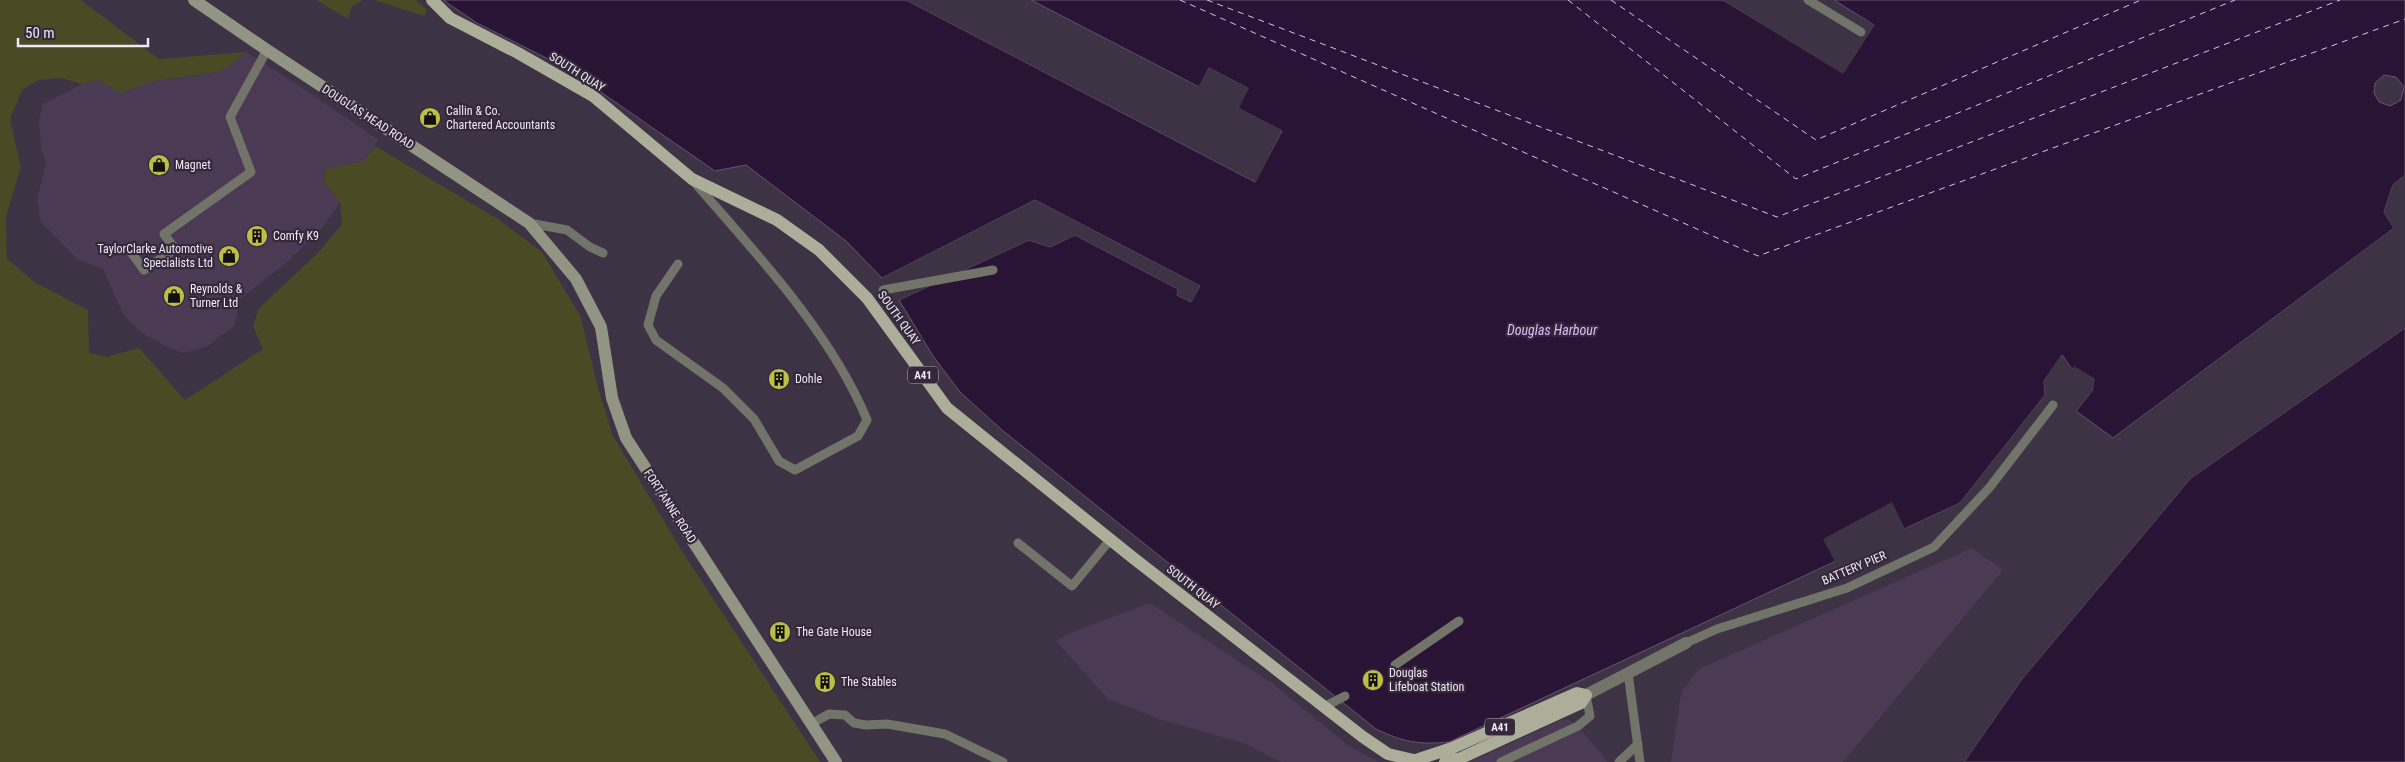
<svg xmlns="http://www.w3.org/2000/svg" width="2405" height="762" font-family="'Roboto Condensed',sans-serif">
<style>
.built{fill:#4a3a53}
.green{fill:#4a4b24}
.water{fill:#2a1436;stroke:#65546f;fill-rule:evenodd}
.pier{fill:#3e3245}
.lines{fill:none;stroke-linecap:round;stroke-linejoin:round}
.ferry{stroke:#e2bafa;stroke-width:1;stroke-dasharray:6 5;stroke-linecap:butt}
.service{stroke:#737469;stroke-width:9}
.minor{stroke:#737469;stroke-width:12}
.secondary{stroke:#939584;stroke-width:12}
.primary{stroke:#adae99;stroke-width:12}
.labels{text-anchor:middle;stroke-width:4.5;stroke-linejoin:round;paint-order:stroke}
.shield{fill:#34283a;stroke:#b8aebc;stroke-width:1}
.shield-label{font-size:11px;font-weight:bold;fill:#f0e8f4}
.street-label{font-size:12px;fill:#f0e8f4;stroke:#34283a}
.poi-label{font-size:12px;fill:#f0e8f4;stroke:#34283a;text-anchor:start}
.water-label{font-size:14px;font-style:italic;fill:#e2bafa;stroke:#34283a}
</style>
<rect width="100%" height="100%" fill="#3e3245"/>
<g class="built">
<polygon points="246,52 295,83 379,140 363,161 325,170 324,182 340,203 321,229 284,265 241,298 234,326 208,346 183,353 167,347 142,333 124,316 103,269 78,260 41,222 37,200 46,163 41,148 39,120 43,104 82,84 98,80 120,93 154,81 223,71"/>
<polygon points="1972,548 2003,570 1843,762 1671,762 1680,699 1684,688 1699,669"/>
<polygon points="1150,603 1273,684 1349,746 1379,762 1281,762 1246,744 1159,719 1108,699 1056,641 1067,634"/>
<polygon points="1561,720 1569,720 1578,726 1608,762 1470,762"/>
</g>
<g class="green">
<polygon points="0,0 81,0 159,59 246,52 223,71 154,81 120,93 98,80 82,84 61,78 38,80 22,90 10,119 21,167 6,216 7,259 36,283 88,310 89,353 107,357 139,348 185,400 263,349 253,326 259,308 319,252 342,224 340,203 324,182 325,169 363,161 375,146 498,219 542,252 581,317 598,388 613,436 680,548 820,762 0,762"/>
<polygon points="316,0 363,0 352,6 348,19"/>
<polygon points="374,0 416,0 427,10 424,16"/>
</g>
<g class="water">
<path d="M 443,0 L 906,0 L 1255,182 L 1282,131 L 1238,108 L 1248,88 L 1209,68 L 1199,87 L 1031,0 L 1723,0 L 1843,73 L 1874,25 L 1834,0 L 2405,0 L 2405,175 L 2393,185 L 2384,212 L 2394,228 L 2113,438 L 2076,411 L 2092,391 L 2094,379 L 2074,367 L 2072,369 L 2062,355 L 2044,381 L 2045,395 L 1960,503 L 1449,742 C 1419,745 1403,742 1376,729 L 1002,430 L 960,392 L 933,356 L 899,300 L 1029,240 L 1050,247 L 1075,235 L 1178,289 L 1177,295 L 1191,302 L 1200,286 L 1035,200 L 882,278 L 846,241 L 746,165 L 715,171 L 566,68 L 477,23 ZM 2384,75 L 2396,77 L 2404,87 L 2401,100 L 2390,106 L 2379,102 L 2374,93 L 2375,83 Z"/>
<polygon points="2405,328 2405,762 1964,762 2022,679 2191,478"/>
</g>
<g class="pier">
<polygon points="906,0 911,0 1254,178 1279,132 1237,109 1245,89 1210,71 1201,88 1198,89 1029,0 1198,87 1209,68 1249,88 1239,108 1282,130 1256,182"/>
<polygon points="1723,0 1728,0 1842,70 1871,25 1831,0 1874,25 1843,74"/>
<polygon points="2405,175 2405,178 2395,187 2387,212 2396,227 2396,230 2114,440 2111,440 2394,228 2384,212 2393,185"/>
<polygon points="1035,200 1200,286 1192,302 1177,295 1178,289 1075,235 1050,247 1029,240 899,300 898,298 1028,238 1050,244 1075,233 1180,287 1180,293 1191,299 1197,287 1035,203 884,280 882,278"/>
<polygon points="2405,325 2405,328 2191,478 2022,679 1964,762 1961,762 2020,677 2189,476"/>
<polygon points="2061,355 2072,369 2074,366 2094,379 2092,391 2074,413 2074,410 2090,390 2092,381 2075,370 2071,371 2061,359 2047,382 2047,396 1961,505 1683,637 1682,635 1835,562 1823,539 1892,502 1905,529 1960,503 2045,395 2044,381"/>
</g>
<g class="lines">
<g class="ferry">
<polyline points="1180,0 1758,256 2405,19"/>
<polyline points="1207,0 1777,217 2340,0"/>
<polyline points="1568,0 1796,179 2235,0"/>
<polyline points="1611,0 1816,140 2141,0"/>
</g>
<g class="service">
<polyline points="1808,0 1861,32"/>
<polyline points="529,223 567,230 590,247 603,253"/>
<polyline points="128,248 144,270 175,249 164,234 251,172 230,117 267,50"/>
<path d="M 678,264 L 656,296 L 648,325 L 656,340 L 723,388 L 754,419 L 779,461 L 795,470 L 858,436 L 867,420 C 832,334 756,253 695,183"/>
<polyline points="883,290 993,270"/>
<polyline points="1018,543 1072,586 1110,540"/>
<polyline points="1686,643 1717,629 1847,588 1934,547 1990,487 2053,405"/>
<polyline points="1395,665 1459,621"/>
<polyline points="1628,673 1640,762"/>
<polyline points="1324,707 1345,696"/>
<polyline points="811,724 829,714 845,715 854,723 866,725 887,724 945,734 1003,762"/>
<polyline points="1501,762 1578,726 1590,716 1586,695"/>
<polyline points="1619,762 1638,744"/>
</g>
<polyline class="minor" points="1586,695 1686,643"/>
<polyline class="secondary" points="194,0 267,50 529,223 576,279 601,327 612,398 626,438 836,762"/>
<g class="primary">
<polyline points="432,0 450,18 518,53 593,96 692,179 777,220 819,250 867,298 947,408 1132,557 1363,737 1388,754 1422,762"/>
<polyline points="1413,761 1452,748 1577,693 1586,695 1581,703 1461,758 1445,762"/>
</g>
</g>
<defs>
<g id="shop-disc" transform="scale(1.125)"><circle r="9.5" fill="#bcbf44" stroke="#34283a"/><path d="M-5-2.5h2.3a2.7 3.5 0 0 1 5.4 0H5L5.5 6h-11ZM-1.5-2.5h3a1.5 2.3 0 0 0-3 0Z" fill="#111"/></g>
<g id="building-disc" transform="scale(1.125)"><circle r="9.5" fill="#bcbf44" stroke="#34283a"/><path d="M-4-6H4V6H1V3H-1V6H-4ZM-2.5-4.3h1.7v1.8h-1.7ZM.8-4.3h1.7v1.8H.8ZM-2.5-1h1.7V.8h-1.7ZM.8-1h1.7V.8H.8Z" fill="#111"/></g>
</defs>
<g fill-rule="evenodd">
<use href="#shop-disc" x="430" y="118"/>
<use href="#shop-disc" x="159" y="165"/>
<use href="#building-disc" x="257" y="236"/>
<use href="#shop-disc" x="229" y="256"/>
<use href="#shop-disc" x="174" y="296"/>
<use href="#building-disc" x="779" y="379"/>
<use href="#building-disc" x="780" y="632"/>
<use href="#building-disc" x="1373" y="680"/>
<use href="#building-disc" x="825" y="682"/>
</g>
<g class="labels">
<g class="shield">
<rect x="908" y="366.5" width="30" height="17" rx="4"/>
<rect x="1485" y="718.5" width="30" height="17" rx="4"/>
</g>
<g class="shield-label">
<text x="923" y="379">A41</text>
<text x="1500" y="731">A41</text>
</g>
<g class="street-label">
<text transform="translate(577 72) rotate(32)" y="4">SOUTH QUAY</text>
<text transform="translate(368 117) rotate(33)" y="4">DOUGLAS HEAD ROAD</text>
<text transform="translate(899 318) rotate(54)" y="4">SOUTH QUAY</text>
<text transform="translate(670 506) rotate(57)" y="4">FORT ANNE ROAD</text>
<text transform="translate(1854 568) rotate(-23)" y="4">BATTERY PIER</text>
<text transform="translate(1193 587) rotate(38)" y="4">SOUTH QUAY</text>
</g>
<g class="poi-label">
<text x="446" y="115">Callin &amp; Co.<tspan x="446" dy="14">Chartered Accountants</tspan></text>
<text x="175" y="169">Magnet</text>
<text x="273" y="240">Comfy K9</text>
<text x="213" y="253" text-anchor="end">TaylorClarke Automotive<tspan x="213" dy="14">Specialists Ltd</tspan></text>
<text x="190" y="293">Reynolds &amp;<tspan x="190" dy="14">Turner Ltd</tspan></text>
<text x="795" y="383">Dohle</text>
<text x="796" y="636">The Gate House</text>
<text x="1389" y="677">Douglas<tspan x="1389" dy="14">Lifeboat Station</tspan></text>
<text x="841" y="686">The Stables</text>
</g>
<g class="water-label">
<text x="1552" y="335">Douglas Harbour</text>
</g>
</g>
<path d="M18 38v8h130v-8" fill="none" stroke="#f0e8f4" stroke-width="2.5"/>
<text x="25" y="38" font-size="15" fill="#f0e8f4" stroke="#34283a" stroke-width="4" paint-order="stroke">50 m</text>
</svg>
